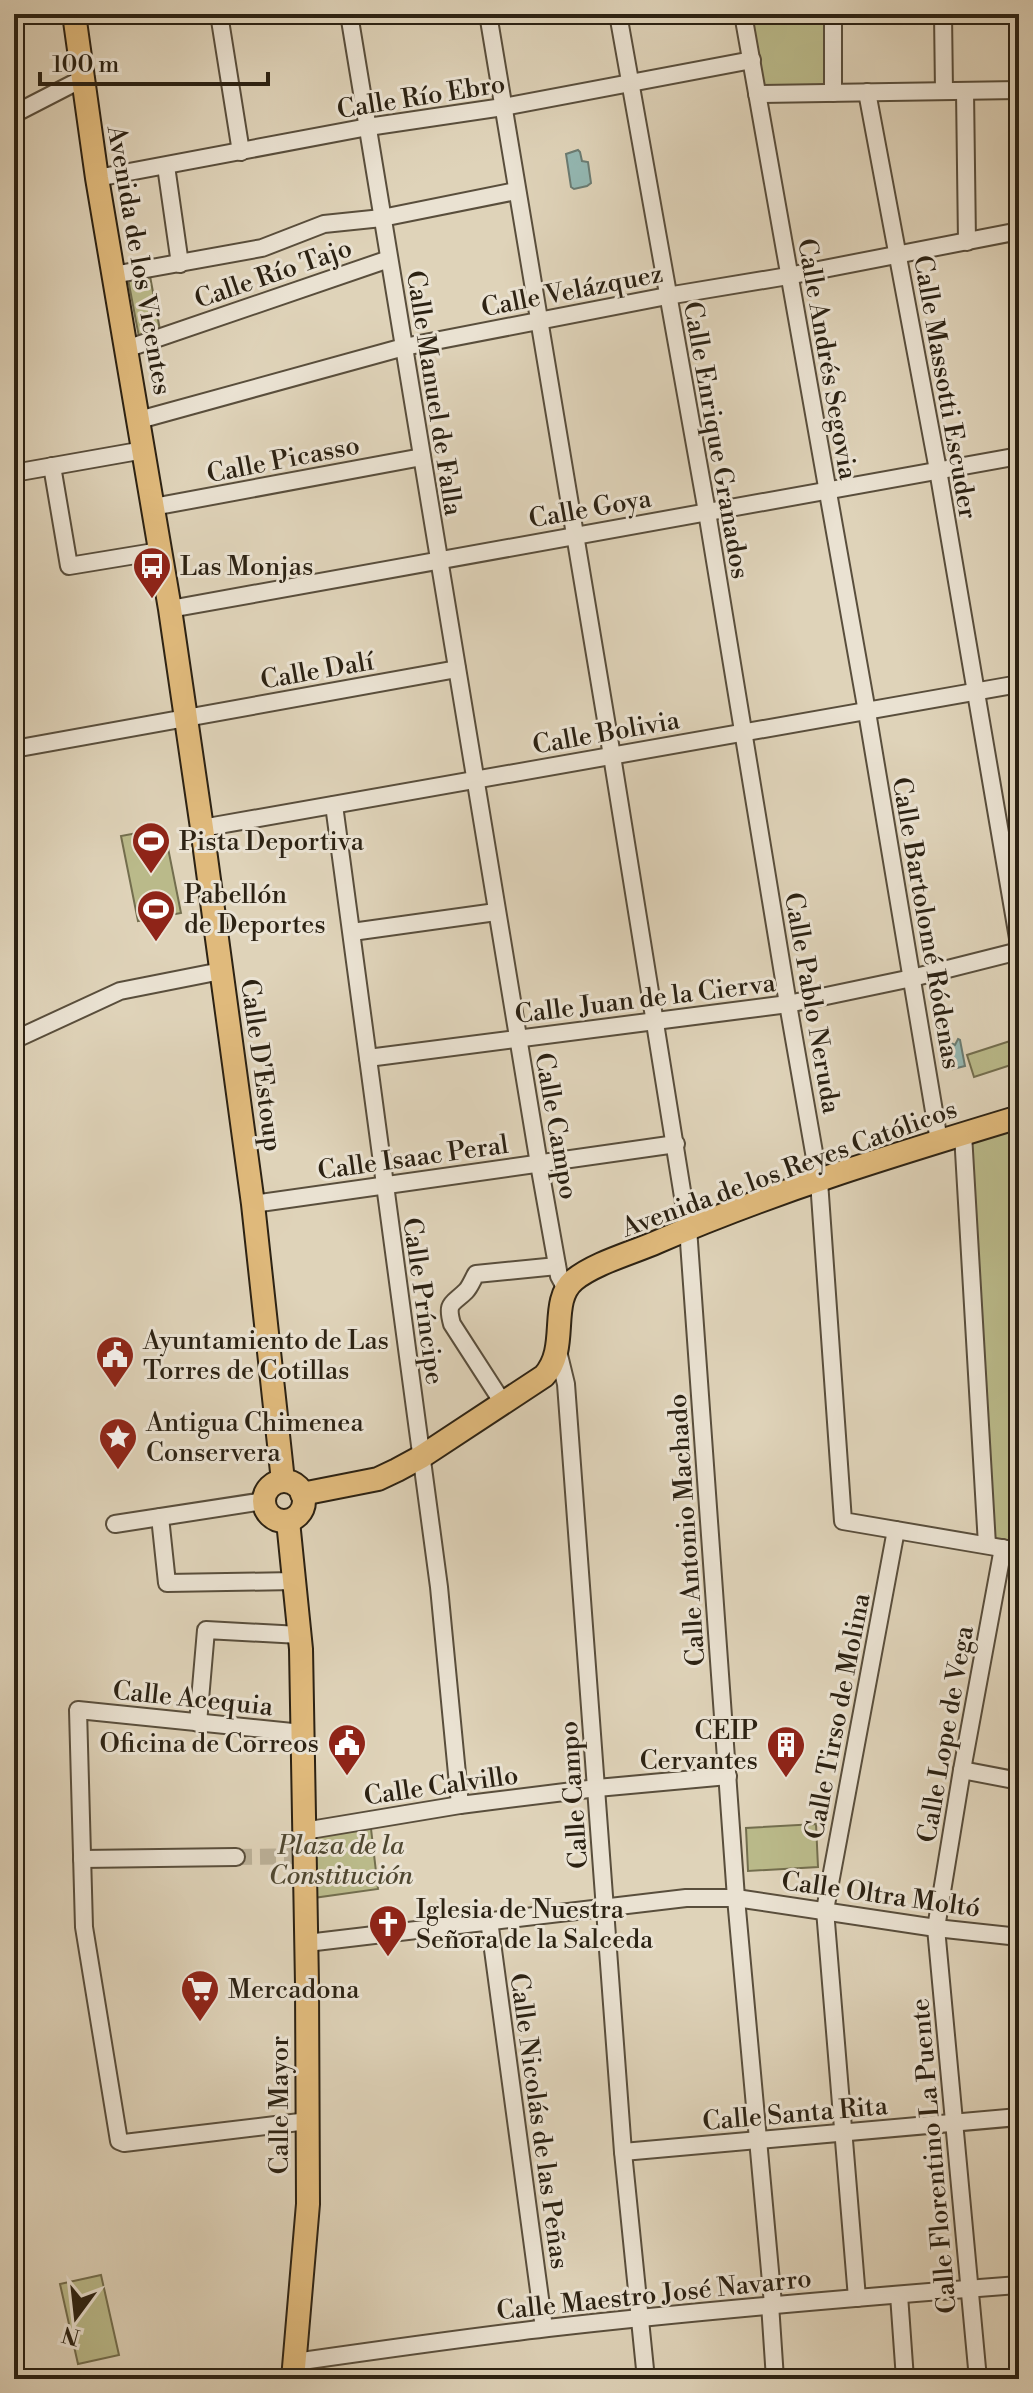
<svg xmlns="http://www.w3.org/2000/svg" width="1033" height="2393" font-family="'Libre Bodoni',serif">
<style>
.green{fill:#baba8a;stroke:#736e4e;stroke-width:2}
.water{fill:#93b7b2;stroke:#6a7b72;stroke-width:2}
.lines{fill:none;stroke-linecap:round;stroke-linejoin:round}
.minor-tunnel{stroke:#bbb098;stroke-width:16;stroke-dasharray:16 8;stroke-linecap:butt}
.minor-casing{stroke:#594e3c;stroke-width:20}
.major-casing{stroke:#2c2213;stroke-width:26}
.minor{stroke:#eae2d2;stroke-width:16}
.major{stroke:#e0ba7c;stroke-width:22}
.labels{text-anchor:middle;stroke-width:6;stroke-linejoin:round;paint-order:stroke}
.street-label{font-size:26px;fill:#2c2213;stroke:#eae2d2}
.poi-label{font-size:26px;fill:#2c2213;stroke:#eae2d2;text-anchor:start}
.park-label{font-size:26px;font-style:italic;fill:#504831;stroke:#eae2d2}
</style>
<rect width="100%" height="100%" fill="#dfd3b9"/>
<filter id="stains"><feTurbulence type="fractalNoise" baseFrequency=".0025" numOctaves="4"/><feColorMatrix values="0 0 0 0 .2 0 0 0 0 .09 0 0 0 0 .02 0 0 0 .5 -.17"/></filter>
<radialGradient id="worn" r=".72"><stop offset=".6" stop-color="#630" stop-opacity="0"/><stop offset="1" stop-color="#630" stop-opacity=".3"/></radialGradient>
<g class="green">
<polygon points="743,14 833,14 833,93 757,94"/>
<polygon points="150,276 160,330 139,337 128,279"/>
<polygon points="164,828 181,913 138,921 121,836"/>
<polygon points="1010,1041 1017,1063 974,1077 967,1055"/>
<polygon points="1019,1117 1019,1551 987,1545 963,1134"/>
<polygon points="370,1820 378,1889 306,1899 304,1831"/>
<polygon points="816,1824 818,1867 748,1871 746,1828"/>
<polygon points="101,2275 119,2355 78,2364 60,2284"/>
</g>
<g class="water">
<polygon points="578,150 580,152 582,161 588,162 591,183 587,186 574,189 571,187 566,154"/>
<polygon points="958,1039 960,1040 965,1066 953,1069 948,1045 951,1043 955,1045"/>
</g>
<g class="lines">
<polyline class="minor-tunnel" points="236,1857 305,1856"/>
<g class="minor-casing">
<g id="minor">
<polyline points="219,14 241,152"/>
<polyline points="349,14 539,1164 559,1276 566,1289"/>
<polyline points="488,14 612,756 688,1228 736,1898 773,2304"/>
<polyline points="618,14 707,512 788,1004 819,1181 843,1521 1019,1551"/>
<polyline points="743,14 867,712 939,1141"/>
<polyline points="833,14 833,93"/>
<polyline points="943,14 944,91"/>
<polyline points="965,91 967,242"/>
<polyline points="867,92 938,470 1019,944"/>
<polyline points="757,94 1019,90"/>
<polyline points="14,114 82,79"/>
<polyline points="166,166 180,264"/>
<polyline points="97,178 368,127 503,107 752,60"/>
<polyline points="113,275 262,248 324,224 382,218 516,191"/>
<polyline points="126,349 389,259"/>
<polyline points="139,420 404,347 667,296 788,276 1019,231"/>
<polyline points="52,466 69,566 160,551"/>
<polyline points="14,473 144,450"/>
<polyline points="153,507 422,457"/>
<polyline points="170,609 1019,456"/>
<polyline points="14,749 457,669"/>
<polyline points="334,805 439,1587 460,1805"/>
<polyline points="202,828 1019,684"/>
<polyline points="352,932 496,912"/>
<polyline points="14,1040 120,991 221,971"/>
<polyline points="368,1058 788,1004 912,978 1019,951"/>
<polyline points="963,1134 987,1545"/>
<polyline points="253,1204 676,1144"/>
<polyline points="558,1351 566,1384 623,2152 646,2379"/>
<path d="M 503,1403 L 452,1324 C 446,1302 452,1305 466,1291 C 470,1287 473,1279 476,1274 L 557,1266"/>
<polyline points="160,1517 167,1583 295,1581"/>
<polyline points="115,1524 264,1501"/>
<polyline points="198,1723 206,1630 300,1635"/>
<polyline points="302,1733 78,1710 84,1927 119,2141 124,2143 308,2121"/>
<polyline points="962,1770 1019,1781"/>
<polyline points="304,1831 460,1805 597,1788 728,1776"/>
<polyline points="82,1859 236,1857"/>
<polyline points="489,1920 544,2328"/>
<polyline points="307,1943 686,1898 736,1898 936,1928 1019,1937"/>
<polyline points="623,2152 1019,2117"/>
<polyline points="899,2295 905,2379"/>
<polyline points="857,2298 825,1910 896,1530"/>
<polyline points="770,2304 775,2379"/>
<path d="M 295,2362 C 379,2350 463,2338 548,2328 C 704,2310 862,2297 1019,2285"/>
<polyline points="978,2379 936,1928 962,1770 1003,1548"/>
</g>
</g>
<g class="major-casing">
<g id="major">
<polyline points="74,14 97,178 170,609 202,828 253,1204 283,1481"/>
<circle cx="284" cy="1501" r="20"/>
<path d="M 302,1494 L 378,1479 L 397,1470 L 421,1457 L 544,1376 C 570,1348 548,1302 574,1280 C 595,1263 632,1253 657,1242 C 774,1191 897,1154 1019,1117"/>
<polyline points="288,1521 301,1649 307,1984 308,2204 293,2379"/>
</g>
</g>
<use href="#minor" class="minor"/>
<use href="#major" class="major"/>
</g>
<defs>
<g id="bus-pin" transform="scale(2)"><path d="M0 17L-7.5 6A9.5 9.5 0 1 1 7.5 6Z" fill="#8f2418" stroke="#eae2d2"/><path d="M-5-6H5V4H4V6H2V4H-2V6H-4V4H-5ZM-3.5-4V0h7V-4ZM-3.5 1.2v1.5H-2V1.2ZM2 1.2v1.5H3.5V1.2Z" fill="#fff"/></g>
<g id="stadium-pin" transform="scale(2)"><path d="M0 17L-7.5 6A9.5 9.5 0 1 1 7.5 6Z" fill="#8f2418" stroke="#eae2d2"/><path d="M0-5a6.5 5 0 1 0 0 10a6.5 5 0 1 0 0-10ZM-3.5-1.8h7v3.6h-7Z" fill="#fff"/></g>
<g id="civic-pin" transform="scale(2)"><path d="M0 17L-7.5 6A9.5 9.5 0 1 1 7.5 6Z" fill="#8f2418" stroke="#eae2d2"/><path d="M-.6-6.5H3V-4.5H.6V-3L4-1V1h2V6H-6V1h2V-1L-.6-3ZM-1.2 2.5V6h2.4V2.5Z" fill="#fff"/></g>
<g id="sight-pin" transform="scale(2)"><path d="M0 17L-7.5 6A9.5 9.5 0 1 1 7.5 6Z" fill="#8f2418" stroke="#eae2d2"/><path d="M0-6L1.8-2.2L6-1.7L2.9 1.2L3.7 5.4L0 3.3L-3.7 5.4L-2.9 1.2L-6-1.7L-1.8-2.2Z" fill="#fff"/></g>
<g id="building-pin" transform="scale(2)"><path d="M0 17L-7.5 6A9.5 9.5 0 1 1 7.5 6Z" fill="#8f2418" stroke="#eae2d2"/><path d="M-4-6H4V6H1V3H-1V6H-4ZM-2.5-4.3h1.7v1.8h-1.7ZM.8-4.3h1.7v1.8H.8ZM-2.5-1h1.7V.8h-1.7ZM.8-1h1.7V.8H.8Z" fill="#fff"/></g>
<g id="church-pin" transform="scale(2)"><path d="M0 17L-7.5 6A9.5 9.5 0 1 1 7.5 6Z" fill="#8f2418" stroke="#eae2d2"/><path d="M-1.2-6h2.4v3.5h3.3v2.4h-3.3V6h-2.4V-.1h-3.3v-2.4h3.3Z" fill="#fff"/></g>
<g id="supermarket-pin" transform="scale(2)"><path d="M0 17L-7.5 6A9.5 9.5 0 1 1 7.5 6Z" fill="#8f2418" stroke="#eae2d2"/><path d="M-6-5.5h2.5l.6 2H6L4.5 2H-2.5L-4.4-4H-6ZM-1.5 3.2a1.3 1.3 0 1 0 .1 0ZM3 3.2a1.3 1.3 0 1 0 .1 0Z" fill="#fff"/></g>
</defs>
<g fill-rule="evenodd">
<use href="#bus-pin" x="152" y="566"/>
<use href="#stadium-pin" x="151" y="841"/>
<use href="#stadium-pin" x="156" y="909"/>
<use href="#civic-pin" x="115" y="1355"/>
<use href="#sight-pin" x="118" y="1437"/>
<use href="#civic-pin" x="347" y="1743"/>
<use href="#building-pin" x="786" y="1745"/>
<use href="#church-pin" x="388" y="1924"/>
<use href="#supermarket-pin" x="200" y="1989"/>
</g>
<g class="labels">
<g class="street-label">
<text transform="translate(421 96) rotate(-9)" y="9">Calle Río Ebro</text>
<text transform="translate(140 260) rotate(80)" y="9">Avenida de los Vicentes</text>
<text transform="translate(273 273) rotate(-19)" y="9">Calle Río Tajo</text>
<text transform="translate(572 290) rotate(-11)" y="9">Calle Velázquez</text>
<text transform="translate(828 359) rotate(80)" y="9">Calle Andrés Segovia</text>
<text transform="translate(946 387) rotate(80)" y="9">Calle Massotti Escuder</text>
<text transform="translate(435 393) rotate(81)" y="9">Calle Manuel de Falla</text>
<text transform="translate(717 440) rotate(80)" y="9">Calle Enrique Granados</text>
<text transform="translate(283 459) rotate(-11)" y="9">Calle Picasso</text>
<text transform="translate(590 508) rotate(-10)" y="9">Calle Goya</text>
<text transform="translate(317 670) rotate(-10)" y="9">Calle Dalí</text>
<text transform="translate(606 732) rotate(-10)" y="9">Calle Bolivia</text>
<text transform="translate(927 923) rotate(80)" y="9">Calle Bartolomé Ródenas</text>
<text transform="translate(645 998) rotate(-7)" y="9">Calle Juan de la Cierva</text>
<text transform="translate(813 1003) rotate(80)" y="9">Calle Pablo Neruda</text>
<text transform="translate(262 1065) rotate(82)" y="9">Calle D'Estoup</text>
<text transform="translate(557 1126) rotate(80)" y="9">Calle Campo</text>
<text transform="translate(413 1157) rotate(-8)" y="9">Calle Isaac Peral</text>
<text transform="translate(789 1168) rotate(-20)" y="9">Avenida de los Reyes Católicos</text>
<text transform="translate(424 1301) rotate(82)" y="9">Calle Príncipe</text>
<text transform="translate(686 1530) rotate(-94)" y="9">Calle Antonio Machado</text>
<text transform="translate(193 1698) rotate(6)" y="9">Calle Acequia</text>
<text transform="translate(837 1716) rotate(-79)" y="9">Calle Tirso de Molina</text>
<text transform="translate(945 1734) rotate(-80)" y="9">Calle Lope de Vega</text>
<text transform="translate(441 1785) rotate(-8)" y="9">Calle Calvillo</text>
<text transform="translate(573 1795) rotate(-94)" y="9">Calle Campo</text>
<text transform="translate(881 1894) rotate(8)" y="9">Calle Oltra Moltó</text>
<text transform="translate(279 2105) rotate(-90)" y="9">Calle Mayor</text>
<text transform="translate(795 2113) rotate(-5)" y="9">Calle Santa Rita</text>
<text transform="translate(540 2121) rotate(82)" y="9">Calle Nicolás de las Peñas</text>
<text transform="translate(933 2156) rotate(-95)" y="9">Calle Florentino La Puente</text>
<text transform="translate(654 2294) rotate(-6)" y="9">Calle Maestro José Navarro</text>
</g>
<g class="poi-label">
<text x="180" y="575">Las Monjas</text>
<text x="179" y="850">Pista Deportiva</text>
<text x="184" y="903">Pabellón<tspan x="184" dy="30">de Deportes</tspan></text>
<text x="143" y="1349">Ayuntamiento de Las<tspan x="143" dy="30">Torres de Cotillas</tspan></text>
<text x="146" y="1431">Antigua Chimenea<tspan x="146" dy="30">Conservera</tspan></text>
<text x="758" y="1739" text-anchor="end">CEIP<tspan x="758" dy="30">Cervantes</tspan></text>
<text x="319" y="1752" text-anchor="end">Oficina de Correos</text>
<text x="416" y="1918">Iglesia de Nuestra<tspan x="416" dy="30">Señora de la Salceda</tspan></text>
<text x="228" y="1998">Mercadona</text>
</g>
<g class="park-label">
<text x="341" y="1854">Plaza de la<tspan x="341" dy="30">Constitución</tspan></text>
</g>
</g>
<rect width="1033" height="2393" fill="none" stroke="#dfd3b9" stroke-width="48"/>
<rect x="16" y="16" width="1001" height="2361" fill="none" stroke="#2c2213" stroke-width="4"/>
<rect x="24" y="24" width="985" height="2345" fill="none" stroke="#2c2213" stroke-width="2"/>
<g transform="translate(76 2317) rotate(195)" stroke="#eae2d2" stroke-width="6" paint-order="stroke">
<path d="M0-6L14 30L0 20L-14 30Z" fill="#2c2213"/>
<text y="-12" font-size="22" font-weight="bold" text-anchor="middle" fill="#2c2213">N</text>
</g>
<path d="M40 72v12h228v-12" fill="none" stroke="#2c2213" stroke-width="4"/>
<text x="52" y="72" font-size="24" fill="#2c2213" stroke="#eae2d2" stroke-width="6" paint-order="stroke">100 m</text>
<rect width="100%" height="100%" filter="url(#stains)"/>
<rect width="100%" height="100%" fill="url(#worn)"/>
</svg>
